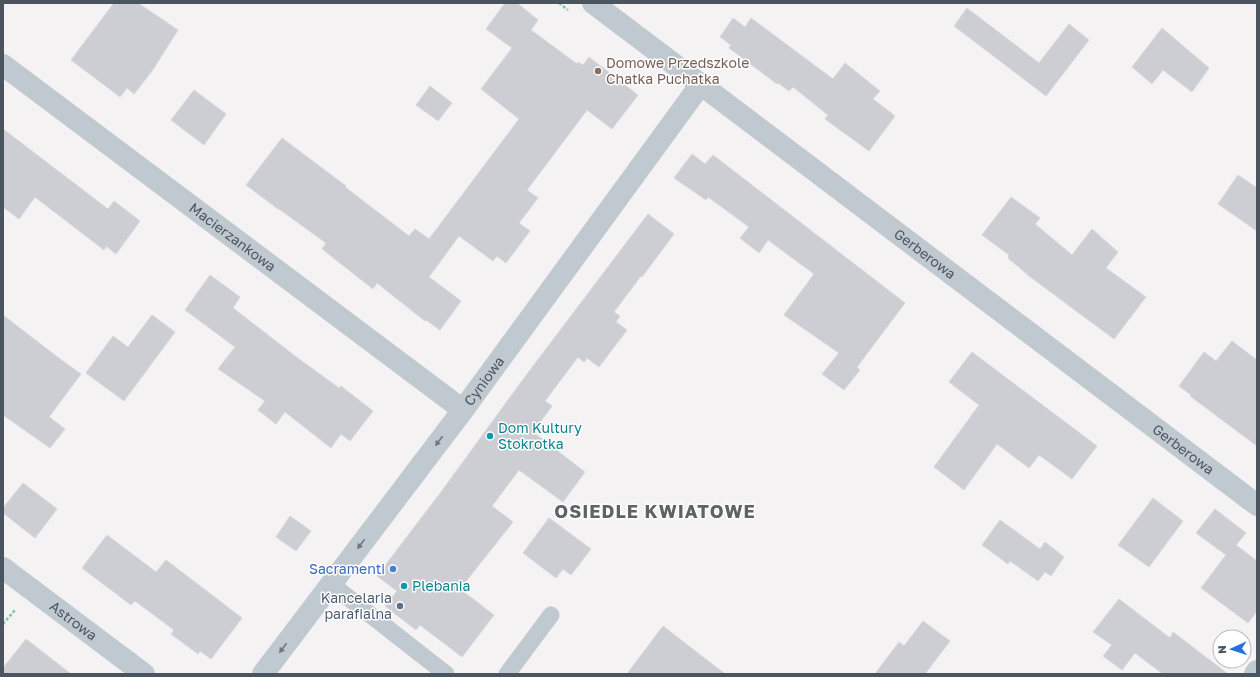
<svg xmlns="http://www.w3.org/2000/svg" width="1260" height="677" font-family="'Golos Text',sans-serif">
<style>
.building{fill:#cdced4;stroke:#d7d8dd}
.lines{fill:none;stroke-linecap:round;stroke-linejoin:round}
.path{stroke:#7fcaa7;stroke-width:2.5;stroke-dasharray:3 2;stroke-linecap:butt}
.service{stroke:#c1c9d0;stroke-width:17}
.minor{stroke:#c1c9d0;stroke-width:22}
.oneway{fill:#6e7881}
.education-dot{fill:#8d6e63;stroke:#fff;stroke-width:1.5}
.culture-dot{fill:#0f9aa8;stroke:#fff;stroke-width:1.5}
.shop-dot{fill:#3f7fe0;stroke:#fff;stroke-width:1.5}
.service-dot{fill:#5c6f8a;stroke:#fff;stroke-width:1.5}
.labels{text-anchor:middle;stroke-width:3;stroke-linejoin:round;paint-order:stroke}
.education-label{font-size:14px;fill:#785e54;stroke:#fff;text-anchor:start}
.street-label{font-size:14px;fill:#4b555f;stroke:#fff}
.culture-label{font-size:14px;fill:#0d838f;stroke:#fff;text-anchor:start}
.shop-label{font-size:14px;fill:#366cbe;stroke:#fff;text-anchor:end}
.service-label{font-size:14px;fill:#4e5e75;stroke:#fff;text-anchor:end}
.district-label{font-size:18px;font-weight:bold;letter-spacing:1px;fill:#5f6267;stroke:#fff}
</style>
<rect width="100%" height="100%" fill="#f4f2f2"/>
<g class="building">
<polygon points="114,3 138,3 178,30 152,71 134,94 127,88 120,97 71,60"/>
<polygon points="505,3 517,3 538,20 531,30 577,64 578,62 583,65 589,57 638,95 612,129 587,110 527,190 538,198 519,223 530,231 506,263 497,256 493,261 459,236 429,277 461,301 440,330 426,320 425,321 377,283 373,289 322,249 326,243 279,209 278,209 246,185 282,138 346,186 345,187 409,236 415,229 429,239 519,119 481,89 512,48 486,29"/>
<polygon points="967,8 1039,63 1069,24 1089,40 1046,96 954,26"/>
<polygon points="733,18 745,27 751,18 833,79 845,63 880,91 873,99 895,116 869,151 825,119 828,115 793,87 789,91 778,83 777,84 729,48 731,45 720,37"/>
<polygon points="1162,28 1209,68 1192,92 1163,70 1152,84 1132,67"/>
<polygon points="430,86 452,103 438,121 416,105"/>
<polygon points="194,90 226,114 204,145 171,120"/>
<polygon points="3,129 108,209 114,201 140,221 116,254 106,246 104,250 35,197 19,219 3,207"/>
<polygon points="692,154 705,164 713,155 905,303 857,367 860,370 844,390 822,374 839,353 784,315 814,274 768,240 759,253 740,238 749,227 708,197 706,200 674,178"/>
<polygon points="1238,175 1257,188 1257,231 1218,204"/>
<polygon points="1011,197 1040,218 1035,224 1072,255 1092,229 1118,252 1106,268 1146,297 1114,339 1029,276 1008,258 1009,255 982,235"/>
<polygon points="648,214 674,234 642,277 641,276 614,312 620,316 616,322 627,330 599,367 587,358 584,362 578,357 545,401 552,406 533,432 585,472 563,502 519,470 492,506 513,522 460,589 494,615 462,657 420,625 416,630 385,606 397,591 377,576 441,492 524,378"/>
<polygon points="210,275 240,297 233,308 299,359 339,388 341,386 373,411 350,441 341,434 331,448 285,412 276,424 258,410 265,401 218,369 235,347 185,310"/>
<polygon points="3,315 60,359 81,374 49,417 65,429 50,448 3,415"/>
<polygon points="152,315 175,332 124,401 86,373 113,336 128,347"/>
<polygon points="1232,341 1257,360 1257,446 1190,396 1191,395 1179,386 1204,352 1216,361"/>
<polygon points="972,352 1097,446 1072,479 1039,455 1029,468 997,444 964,490 934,467 979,405 949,382"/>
<polygon points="23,483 57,509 35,538 3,513 3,508"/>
<polygon points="1153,498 1183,521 1149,567 1118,545"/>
<polygon points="1215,509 1246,533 1236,545 1257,561 1257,611 1248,623 1201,588 1226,555 1196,533"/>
<polygon points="290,516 311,531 296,551 276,537"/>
<polygon points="549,518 591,549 571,575 563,569 556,578 523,553"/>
<polygon points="1000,520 1040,549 1045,542 1064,557 1051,576 1045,572 1038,581 1010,561 1008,564 982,545"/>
<polygon points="107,535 156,572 166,560 242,618 211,659 200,651 198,654 171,634 174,630 135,601 131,605 82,568"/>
<polygon points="1119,599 1170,638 1173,632 1228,674 1163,674 1135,653 1122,670 1103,656 1112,645 1093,632"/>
<polygon points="923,621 950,641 925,674 875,674 899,642 904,646"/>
<polygon points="663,626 725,674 627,674"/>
<polygon points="26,639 71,674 3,674 3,668"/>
</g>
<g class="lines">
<g class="path">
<polyline points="559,3 568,10"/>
<polyline points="3,624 15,610"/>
</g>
<g class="service">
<polyline points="331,584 446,674"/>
<polyline points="507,674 551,615"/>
</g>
<g class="minor">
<path id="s1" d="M 593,3 L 1257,505"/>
<path id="s2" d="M 3,65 L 463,410"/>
<path id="s3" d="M 3,568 L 144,674"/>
<path id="s4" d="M 263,674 L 463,410 L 701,84"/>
<polyline points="1255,674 1257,671"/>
</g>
</g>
<defs><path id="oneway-solid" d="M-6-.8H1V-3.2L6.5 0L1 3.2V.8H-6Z"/></defs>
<g class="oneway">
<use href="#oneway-solid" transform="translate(439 441) rotate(127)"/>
<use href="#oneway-solid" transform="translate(361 544) rotate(127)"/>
<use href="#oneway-solid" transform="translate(283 648) rotate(127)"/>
</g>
<circle class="education-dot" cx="598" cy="71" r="4"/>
<g class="culture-dot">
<circle cx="490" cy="436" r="4"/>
<circle cx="404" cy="586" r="4"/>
</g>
<circle class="shop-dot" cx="393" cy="569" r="4"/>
<circle class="service-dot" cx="400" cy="606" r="4"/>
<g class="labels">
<g class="education-label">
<text x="606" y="68">Domowe Przedszkole<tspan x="606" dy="16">Chatka Puchatka</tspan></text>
</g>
<g class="street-label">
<text dy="5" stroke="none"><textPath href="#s2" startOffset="287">Macierzankowa</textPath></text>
<text dy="5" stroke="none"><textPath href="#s1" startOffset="416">Gerberowa</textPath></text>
<text dy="5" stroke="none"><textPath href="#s4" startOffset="367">Cyniowa</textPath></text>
<text dy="5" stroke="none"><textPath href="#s1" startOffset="740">Gerberowa</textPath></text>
<text dy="5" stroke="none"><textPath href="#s3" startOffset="88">Astrowa</textPath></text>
</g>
<g class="culture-label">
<text x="498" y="433">Dom Kultury<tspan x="498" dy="16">Stokrotka</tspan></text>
<text x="412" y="591">Plebania</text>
</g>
<g class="shop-label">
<text x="385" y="574">Sacramenti</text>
</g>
<g class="service-label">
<text x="392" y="603">Kancelaria<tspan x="392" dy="16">parafialna</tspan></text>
</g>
<g class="district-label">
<text x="655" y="518">OSIEDLE KWIATOWE</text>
</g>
</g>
<rect width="1260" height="677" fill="none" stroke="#4b555f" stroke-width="8"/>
<g transform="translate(1232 649) rotate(267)"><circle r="19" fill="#ffffff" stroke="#b7bbbf"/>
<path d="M0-3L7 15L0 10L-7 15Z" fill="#2671db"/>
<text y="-6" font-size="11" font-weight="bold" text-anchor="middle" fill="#4b555f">N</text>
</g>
</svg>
